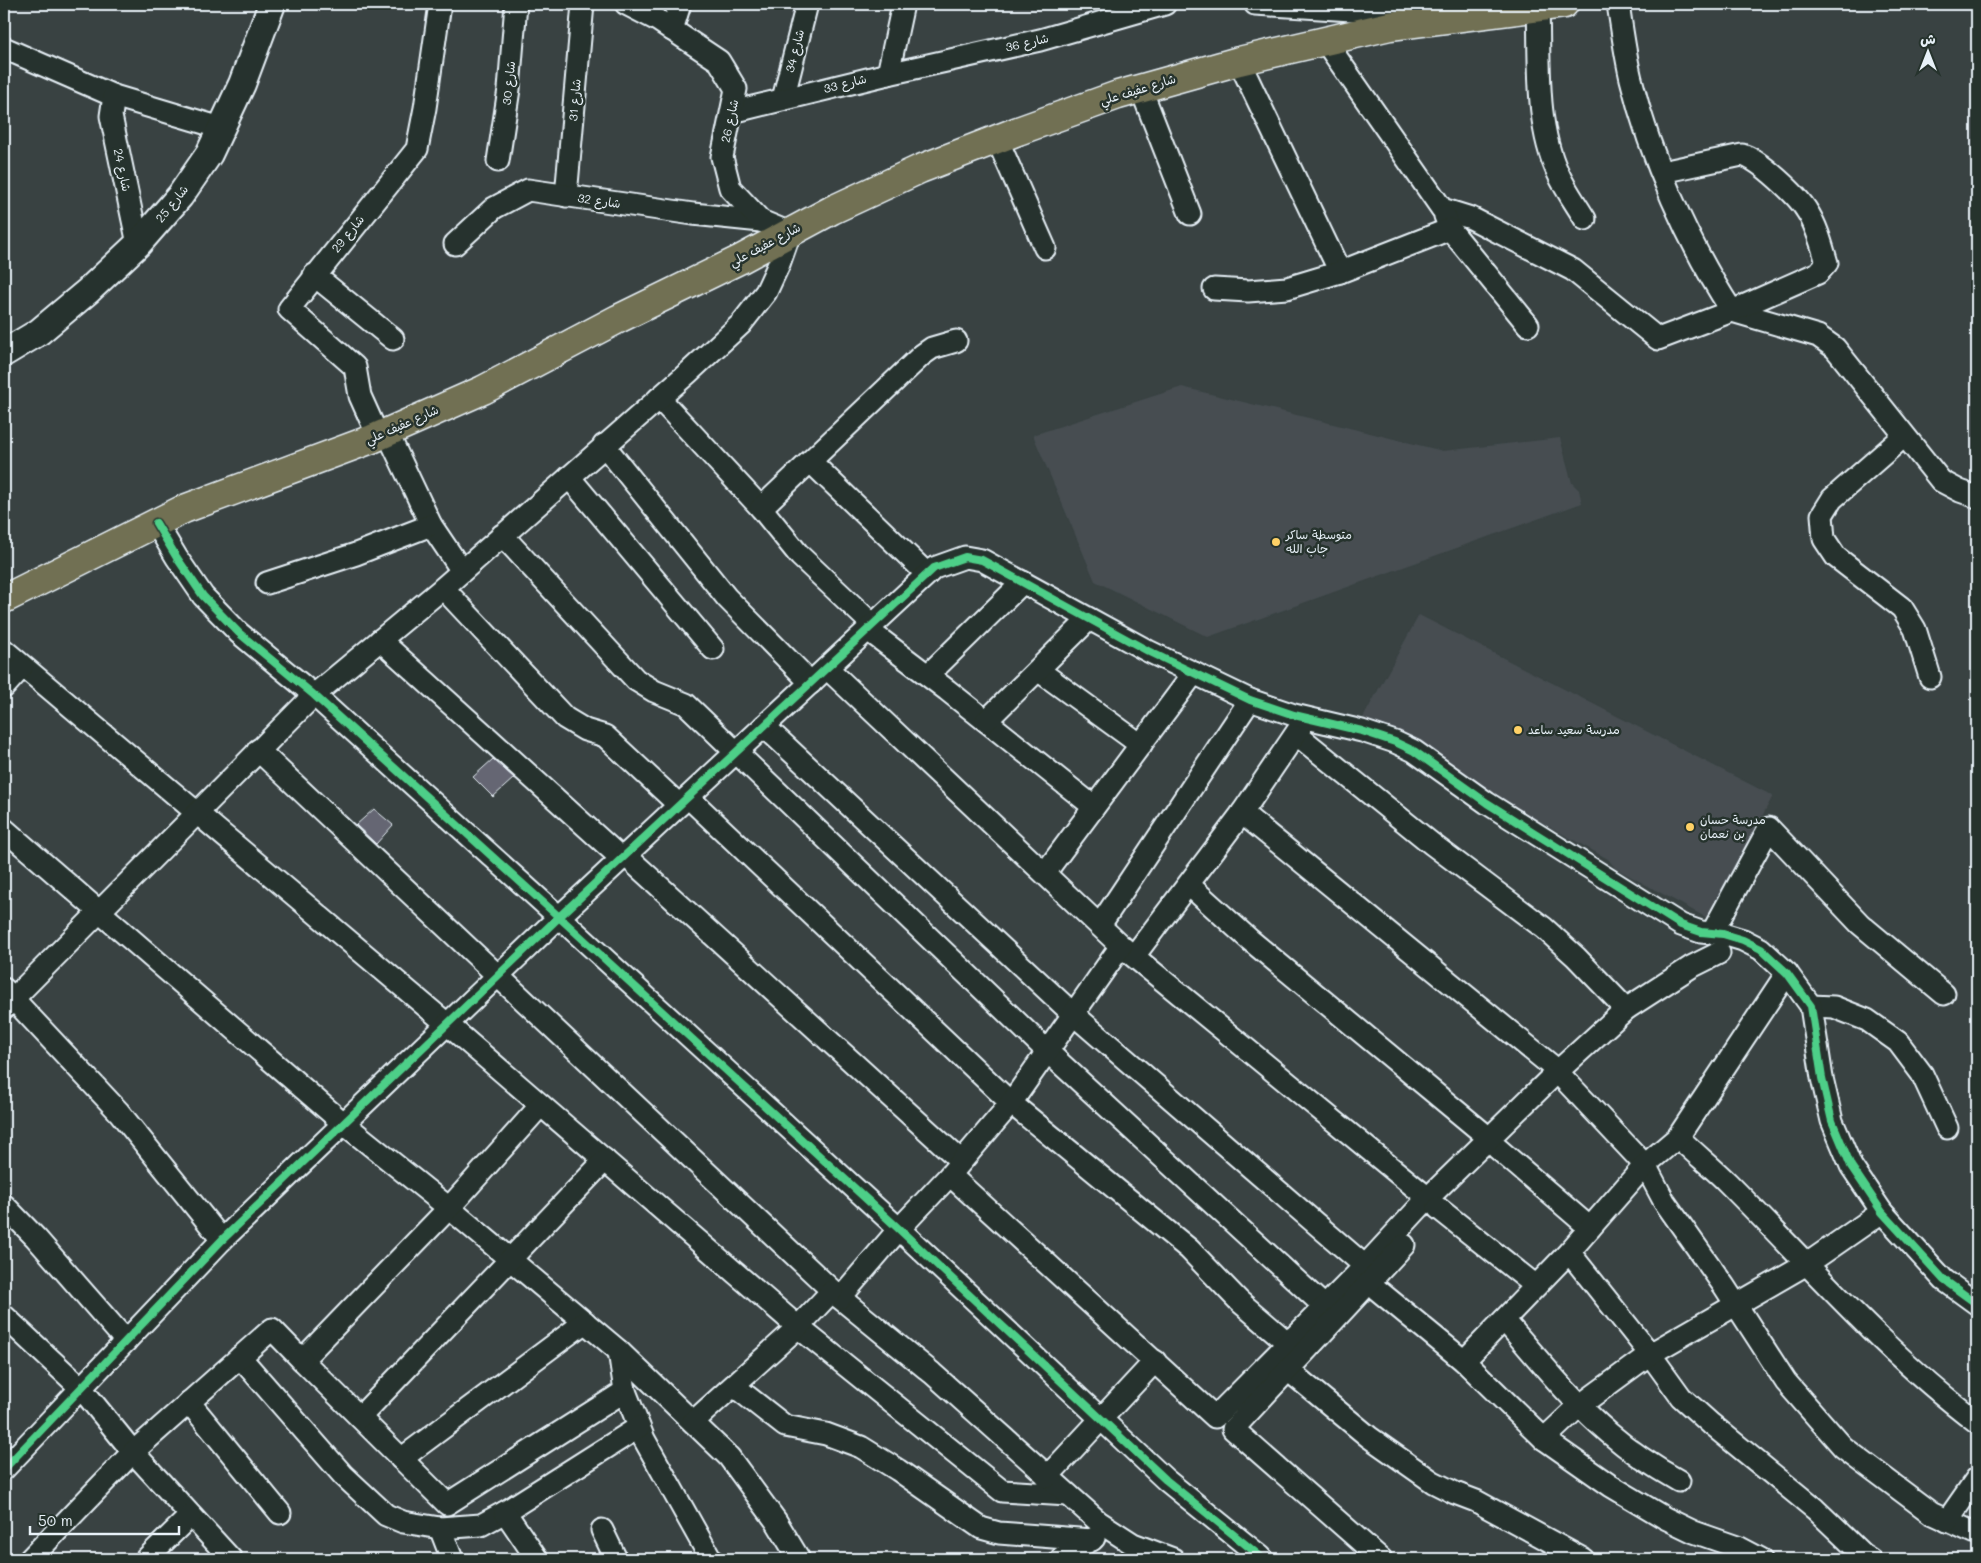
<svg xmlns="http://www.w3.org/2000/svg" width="1981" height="1563" font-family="Mali,'Playpen Sans Arabic',sans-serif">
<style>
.built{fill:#464d51}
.building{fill:#656673;stroke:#e8f1f8}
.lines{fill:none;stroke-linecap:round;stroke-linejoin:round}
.minor-casing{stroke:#e8f1f8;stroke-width:25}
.tertiary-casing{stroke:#e8f1f8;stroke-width:30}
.primary-casing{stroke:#e8f1f8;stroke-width:31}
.minor{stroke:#26332d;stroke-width:21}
.tertiary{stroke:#26332d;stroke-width:26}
.primary{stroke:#716f52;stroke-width:28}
.cycleway-casing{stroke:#26332d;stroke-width:11}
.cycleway{stroke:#4dcf88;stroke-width:8}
.poi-dot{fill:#ffd166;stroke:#26332d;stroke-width:2}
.labels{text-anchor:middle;stroke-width:5;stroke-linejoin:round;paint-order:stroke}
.street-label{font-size:12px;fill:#e8f1f8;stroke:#26332d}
.poi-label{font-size:12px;fill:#e8f1f8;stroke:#26332d;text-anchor:start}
</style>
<rect width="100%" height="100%" fill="#394242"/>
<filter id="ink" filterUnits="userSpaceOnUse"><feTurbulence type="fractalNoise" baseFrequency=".02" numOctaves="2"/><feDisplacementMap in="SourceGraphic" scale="10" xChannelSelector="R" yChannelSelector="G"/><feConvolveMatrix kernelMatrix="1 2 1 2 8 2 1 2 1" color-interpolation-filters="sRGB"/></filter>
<g filter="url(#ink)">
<g class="built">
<polygon points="1182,387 1443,451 1560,438 1572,483 1579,490 1582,503 1208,637 1095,581 1033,435"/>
<polygon points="1419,615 1773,796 1707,918 1615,868 1608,859 1506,803 1422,742 1363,718"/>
</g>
<g class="building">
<polygon points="493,759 514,778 493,797 473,777"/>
<polygon points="374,809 393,825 376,844 356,825"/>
</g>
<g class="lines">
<g class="minor-casing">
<g id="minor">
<polyline points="1255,4 1415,14"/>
<path d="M 1618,4 C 1622,29 1625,54 1631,79 C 1650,157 1688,244 1732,311 L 1818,336 L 1835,348 L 1941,481 L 1960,491 L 1977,497"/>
<path d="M 1538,7 C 1540,59 1535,125 1558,173 C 1565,189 1576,204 1585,219"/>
<polyline points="672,30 680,4"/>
<path d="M 1325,41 L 1442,209 L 1471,218 L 1573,270 L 1658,339 L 1732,311 L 1818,273 L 1827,263 C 1822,246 1817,226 1807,211 C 1798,196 1759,159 1742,155 L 1662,172"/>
<polyline points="4,48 114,96"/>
<polyline points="1239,61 1340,272"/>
<polyline points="888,74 1040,40 1165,4"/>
<polyline points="1141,89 1190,214"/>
<polyline points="783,99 807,4"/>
<polyline points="732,112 888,74 903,4"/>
<polyline points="997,139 1045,248"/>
<polyline points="498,161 509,89 516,4"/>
<polyline points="566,196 583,4"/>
<polyline points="1445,216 1450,229 1528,325"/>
<polyline points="138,244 111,116 114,96 221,128"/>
<polyline points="455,244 494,208 528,190 693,214 761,221"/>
<polyline points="314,275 393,339"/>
<polyline points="1214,289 1248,291 1287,288 1340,272 1450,229"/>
<polyline points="659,398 761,508 800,556 873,625"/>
<polyline points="387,432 431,525 462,571"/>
<polyline points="378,436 360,396 355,367 289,309 417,149 425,108 440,4"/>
<polyline points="1904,436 1832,499 1822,515 1824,539 1836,557 1902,608 1915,629 1930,677"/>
<polyline points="604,445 727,598 811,683"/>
<polyline points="811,462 927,574"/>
<polyline points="569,477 713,649"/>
<polyline points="761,508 922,355 932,348 956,341"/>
<polyline points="156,523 177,558 203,596 239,633 314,695 559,917 899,1229 1166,1480 1261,1557"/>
<polyline points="502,535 636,680 654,691 686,704 1047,1051 1324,1306"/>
<polyline points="267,583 356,554 431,525"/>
<polyline points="443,588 565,718 585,730 605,736 679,805"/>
<polyline points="868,630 947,690 1094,807"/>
<polyline points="380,640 622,859"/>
<polyline points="4,650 447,1024 798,1327 1002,1491 1068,1495"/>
<polyline points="827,668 1121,946 1428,1198"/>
<polyline points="1038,670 1141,745"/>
<polyline points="928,675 1023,582"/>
<polyline points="4,687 22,667"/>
<polyline points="986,721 1089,619"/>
<polyline points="764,726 1072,1013 1365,1266"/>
<polyline points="1296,734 1432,844 1544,928 1576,957 1626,1009"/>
<polyline points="258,750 840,1298 932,1373 1099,1522 1133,1544 1173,1559"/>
<polyline points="688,797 1011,1103 1189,1249 1239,1301 1288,1343"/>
<polyline points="1242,813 1558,1071"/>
<polyline points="4,829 343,1123 449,1208 619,1351 729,1457 776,1521 799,1559"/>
<polyline points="625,855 961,1161"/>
<polyline points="1045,873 1194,673"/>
<polyline points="1189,885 1250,940 1489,1138"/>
<polyline points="1100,925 1250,700"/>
<polyline points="1712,933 1769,828 1860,924 1944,994"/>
<polyline points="1134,956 1242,813 1303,723"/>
<polyline points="4,989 119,1112 222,1240"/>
<polyline points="1811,1006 1834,1007 1867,1020 1898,1042 1922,1074 1947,1128"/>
<polyline points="4,1008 314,695 443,588 689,372 741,324 766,292 779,264 790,233 761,221 730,188 722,157 736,89 719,61 659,21 626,4"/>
<polyline points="1564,1079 1645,1165 1664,1201 1724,1286 1786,1382 1843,1447 1931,1513 1977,1534"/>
<polyline points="541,1105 449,1208 302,1360 447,1504 625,1391"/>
<path d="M 1678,1137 C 1694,1153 1712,1167 1728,1183 C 1809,1264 1885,1353 1977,1422"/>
<polyline points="1497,1148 1590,1228"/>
<polyline points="950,1175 1215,1417 1365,1266 1428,1198 1558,1071 1626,1009 1691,967 1719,953"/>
<polyline points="4,1205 36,1238 126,1341"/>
<polyline points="1438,1208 1536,1286"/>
<polyline points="1569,1252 1650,1354 1681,1397 1711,1424 1815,1509 1862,1554 1870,1559"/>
<polyline points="1369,1283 1464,1361 1544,1439 1611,1486 1665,1518 1694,1532 1740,1548 1761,1559"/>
<polyline points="840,1298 899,1229 950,1175 1011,1103 1121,946"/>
<polyline points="4,1316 81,1388 133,1452 231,1559"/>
<path d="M 1504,1320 C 1538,1358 1570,1400 1609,1433 C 1631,1452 1654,1467 1679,1481"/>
<polyline points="619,1351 625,1391 644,1439 711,1559"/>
<polyline points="240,1357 343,1475 386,1515 403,1522 440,1528 481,1525 505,1512 639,1427"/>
<polyline points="1464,1361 1569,1252 1645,1165 1678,1137 1787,973"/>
<polyline points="1288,1370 1369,1437 1433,1482 1455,1493 1476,1501 1583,1559"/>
<polyline points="734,1386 785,1426 826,1434 861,1447 898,1470 981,1528 999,1533 1092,1540"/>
<polyline points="189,1402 280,1513"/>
<polyline points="360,1417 605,1160"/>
<polyline points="693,1422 798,1327 832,1291"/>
<polyline points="1544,1439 1579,1406 1650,1354 1807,1264 1882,1212"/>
<polyline points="401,1459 585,1322"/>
<polyline points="4,1469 222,1240 559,917 934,568 965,557 982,560 1148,651 1250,700 1294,715 1362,731 1395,742 1414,751 1487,803 1681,925 1701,932 1723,934 1743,940 1761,949 1787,973 1811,1006 1822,1078 1832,1121 1851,1166 1882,1212 1944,1280 1977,1304"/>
<polyline points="1047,1477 1155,1361"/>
<polyline points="505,1512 537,1559"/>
<polyline points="1947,1521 1977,1478"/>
<polyline points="440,1528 452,1559"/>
<polyline points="602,1530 616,1559"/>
<polyline points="30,1559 133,1452 272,1329 302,1360"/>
<polyline points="146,1559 190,1516"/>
<polyline points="1061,1559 1094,1538"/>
<polyline points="1381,1559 1233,1429 1404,1245"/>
</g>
</g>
<g class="tertiary-casing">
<polyline id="tertiary" points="4,353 39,332 88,291 138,244 180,196 209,154 242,84 272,4"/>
</g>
<g class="primary-casing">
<polyline id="primary" points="4,599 184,509 372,439 483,390 618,319 741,259 832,210 920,169 1018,131 1118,95 1239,61 1390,26 1564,4"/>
</g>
<use href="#minor" class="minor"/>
<use href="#tertiary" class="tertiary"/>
<use href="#primary" class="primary"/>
<g class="cycleway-casing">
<g id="cycleway">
<polyline points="156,523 177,558 203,596 239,633 314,695 559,917 899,1229 1166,1480 1261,1557"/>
<polyline points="4,1469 222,1240 559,917 934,568 965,557 982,560 1148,651 1250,700 1294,715 1362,731 1395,742 1414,751 1487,803 1681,925 1701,932 1723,934 1743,940 1761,949 1787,973 1811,1006 1822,1078 1832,1121 1851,1166 1882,1212 1944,1280 1977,1304"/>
</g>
</g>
<use href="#cycleway" class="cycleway"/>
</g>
</g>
<g class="poi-dot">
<circle cx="1276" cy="542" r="5"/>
<circle cx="1518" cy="730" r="5"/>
<circle cx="1690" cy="827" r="5"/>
</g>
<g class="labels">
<g class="street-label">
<text transform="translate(1027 43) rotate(-13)" y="4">شارع 36</text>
<text transform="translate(795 51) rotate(-76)" y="4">شارع 34</text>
<text transform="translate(509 83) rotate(-84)" y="4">شارع 30</text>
<text transform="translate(845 84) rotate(-14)" y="4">شارع 33</text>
<text transform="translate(1138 90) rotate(-17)" y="4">شارع عفيف علي</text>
<text transform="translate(575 100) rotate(-85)" y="4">شارع 31</text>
<text transform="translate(730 121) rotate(-78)" y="4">شارع 26</text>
<text transform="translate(122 170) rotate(78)" y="4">شارع 24</text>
<text transform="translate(599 201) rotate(8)" y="4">شارع 32</text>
<text transform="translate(172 204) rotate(-51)" y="4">شارع 25</text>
<text transform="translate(348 234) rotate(-51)" y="4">شارع 29</text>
<text transform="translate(765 245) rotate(-28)" y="4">شارع عفيف علي</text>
<text transform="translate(402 425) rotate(-24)" y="4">شارع عفيف علي</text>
</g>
<g class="poi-label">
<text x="1286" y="539">متوسطة ساكر<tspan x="1286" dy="14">جاب الله</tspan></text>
<text x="1528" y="734">مدرسة سعيد ساعد</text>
<text x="1700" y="824">مدرسة حسان<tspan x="1700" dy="14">بن نعمان</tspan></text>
</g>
</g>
<rect width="1981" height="1563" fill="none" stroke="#26332d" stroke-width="20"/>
<rect x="10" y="10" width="1961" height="1543" fill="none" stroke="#e8f1f8" stroke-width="2" filter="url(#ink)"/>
<g transform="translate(1928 52)" stroke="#26332d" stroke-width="4" paint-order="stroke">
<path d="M0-4L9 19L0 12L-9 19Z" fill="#e8f1f8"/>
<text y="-8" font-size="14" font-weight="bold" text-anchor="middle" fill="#e8f1f8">ش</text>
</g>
<path d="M30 1526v8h149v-8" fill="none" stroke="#e8f1f8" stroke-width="2.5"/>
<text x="38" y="1526" font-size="15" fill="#e8f1f8" stroke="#26332d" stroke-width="4" paint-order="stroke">50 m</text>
</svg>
